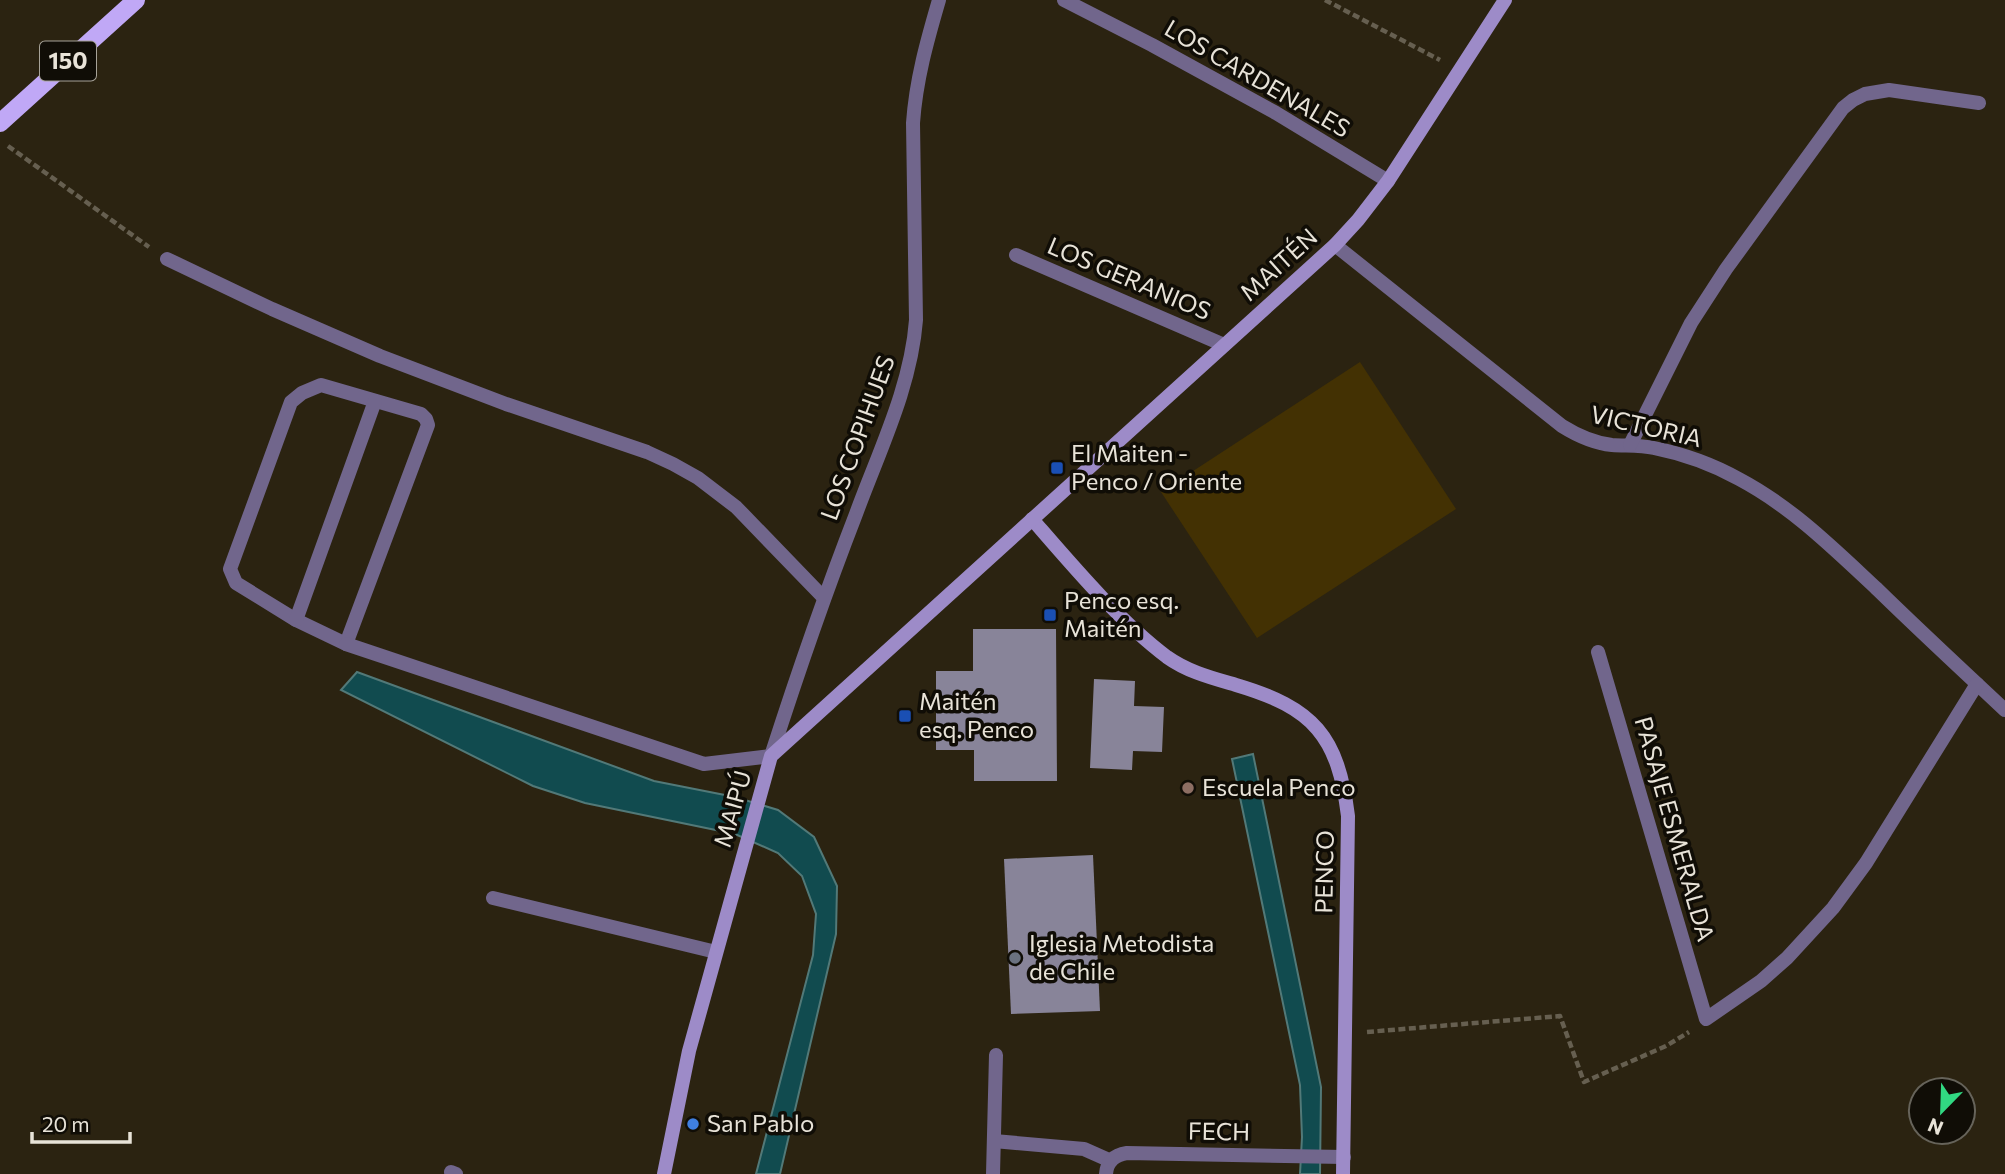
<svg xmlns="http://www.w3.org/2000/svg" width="2005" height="1174" font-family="Commissioner,sans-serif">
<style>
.green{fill:#433103}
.water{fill:#114b4f;stroke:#527978;stroke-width:2}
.building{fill:#888499}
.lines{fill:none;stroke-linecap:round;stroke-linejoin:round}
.path{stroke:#665f50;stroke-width:4.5;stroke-dasharray:7 3.5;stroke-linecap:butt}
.service{stroke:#71668c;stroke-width:14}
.minor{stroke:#71668c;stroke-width:14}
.secondary{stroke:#9d8bc8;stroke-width:14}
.primary{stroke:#c0a8f6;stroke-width:18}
.transit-dot{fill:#1a4fb4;stroke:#100d06;stroke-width:2.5}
.education-dot{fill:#8d6e63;stroke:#100d06;stroke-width:2.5}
.worship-dot{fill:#6b7280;stroke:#100d06;stroke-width:2.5}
.shop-dot{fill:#3f7fe0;stroke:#100d06;stroke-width:2.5}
.labels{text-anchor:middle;stroke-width:7;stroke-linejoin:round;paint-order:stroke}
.shield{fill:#100d06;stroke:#a7a399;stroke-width:2}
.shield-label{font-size:23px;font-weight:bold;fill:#e8e3d8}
.street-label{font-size:24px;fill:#e8e3d8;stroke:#100d06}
.poi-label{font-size:24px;fill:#e8e3d8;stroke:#100d06;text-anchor:start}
</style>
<rect width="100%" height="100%" fill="#2b2311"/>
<polygon class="green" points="1360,362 1456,509 1257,638 1161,492"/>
<g class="water">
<polygon points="357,672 654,781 735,797 778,810 814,837 837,886 836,934 780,1174 756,1174 813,955 816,914 802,876 778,853 735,834 585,803 533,786 341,690"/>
<polygon points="1253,754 1321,1087 1320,1174 1300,1174 1302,1137 1300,1085 1232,759"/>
</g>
<g class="building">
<polygon points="973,629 1056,629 1057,781 974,781 974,750 936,750 936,671 973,671"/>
<polygon points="1094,679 1135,681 1134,706 1164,707 1162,752 1133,751 1132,770 1090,768"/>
<polygon points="1093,855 1100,1011 1011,1014 1004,859"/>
</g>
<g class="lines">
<g class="path">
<polyline points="1325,0 1440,60"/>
<polyline points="8,146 149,247"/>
<polyline points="1367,1032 1560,1016 1584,1082 1666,1046 1689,1032"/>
</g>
<g class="service">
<polygon points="321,385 421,414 426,419 428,425 346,644 296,620 236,583 230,569 291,402 302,393"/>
<polyline points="296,620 375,401"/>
<polyline points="346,644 704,764 771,756"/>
</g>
<g class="minor">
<polyline points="1064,0 1152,45 1276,113 1388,181"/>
<path d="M 1335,245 L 1562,426 C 1578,436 1593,443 1612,445 C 1626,446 1640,445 1654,448 C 1684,454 1712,464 1739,479 C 1792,507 1834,549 1877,589 C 1919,630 1962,670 2005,710"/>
<polyline points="1016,255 1224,345"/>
<polyline points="167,259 272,309 380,356 506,404 647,452 673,464 698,478 736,507 824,598"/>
<polyline points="1630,445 1691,323 1726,269 1843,108 1853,100 1865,94 1889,90 1979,103"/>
<polyline points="1598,652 1706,1019 1761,981 1787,958 1833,908 1866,863 1977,684"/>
<path d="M 771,756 C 797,675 825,594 856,514 C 879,451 911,387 916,320 L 913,123 C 916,80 927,41 939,0"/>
<polyline points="493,898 716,952"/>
<polyline points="994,1141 1084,1149 1111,1161"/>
<polyline points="451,1172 456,1174"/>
<polyline points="993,1174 996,1055"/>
<path d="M 1106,1174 C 1107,1161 1115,1155 1127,1153 L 1344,1157"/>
</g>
<g class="secondary">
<path d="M 1032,519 C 1072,565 1119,621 1167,657 C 1188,672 1212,678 1236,685 C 1314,708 1338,736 1348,816 L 1343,1174"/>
<polyline points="664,1174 689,1051 771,756 1335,245 1358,220 1388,181 1505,0"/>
</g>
<polyline class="primary" points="0,123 136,0"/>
</g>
<g class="transit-dot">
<rect x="1050" y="461" width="14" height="14" rx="3.5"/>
<rect x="1043" y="608" width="14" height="14" rx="3.5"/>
<rect x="898" y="709" width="14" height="14" rx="3.5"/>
</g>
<circle class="education-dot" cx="1188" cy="788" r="7"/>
<circle class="worship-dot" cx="1015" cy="958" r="7"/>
<circle class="shop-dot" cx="693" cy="1124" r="7"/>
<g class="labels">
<rect class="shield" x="40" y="41.5" width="56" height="39" rx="5"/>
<g class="shield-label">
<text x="68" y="69">150</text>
</g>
<g class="street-label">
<text transform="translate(1257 79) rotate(30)" y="8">LOS CARDENALES</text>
<text transform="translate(1279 265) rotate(-42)" y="8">MAITÉN</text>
<text transform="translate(1129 279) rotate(23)" y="8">LOS GERANIOS</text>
<text transform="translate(1646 427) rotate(13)" y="8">VICTORIA</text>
<text transform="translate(858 438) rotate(-70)" y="8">LOS COPIHUES</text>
<text transform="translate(733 809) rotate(-74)" y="8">MAIPÚ</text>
<text transform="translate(1674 829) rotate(74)" y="8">PASAJE ESMERALDA</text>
<text transform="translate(1325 872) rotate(-89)" y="8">PENCO</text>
<text transform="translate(1219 1132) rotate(1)" y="8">FECH</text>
</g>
<g class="poi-label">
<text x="1071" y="462">El Maiten -<tspan x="1071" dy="28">Penco / Oriente</tspan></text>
<text x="1064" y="609">Penco esq.<tspan x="1064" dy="28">Maitén</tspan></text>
<text x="919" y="710">Maitén<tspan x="919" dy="28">esq. Penco</tspan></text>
<text x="1202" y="796">Escuela Penco</text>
<text x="1029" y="952">Iglesia Metodista<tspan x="1029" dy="28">de Chile</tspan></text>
<text x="707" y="1132">San Pablo</text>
</g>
</g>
<g transform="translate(1942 1111) rotate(203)"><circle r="33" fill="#100d06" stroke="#66635a" stroke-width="2"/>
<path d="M0-5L12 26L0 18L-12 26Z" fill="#31d882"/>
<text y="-10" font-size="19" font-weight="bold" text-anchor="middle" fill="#e8e3d8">N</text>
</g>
<path d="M32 1132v10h98v-10" fill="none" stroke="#e8e3d8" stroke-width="3.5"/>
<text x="42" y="1132" font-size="21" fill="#e8e3d8" stroke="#100d06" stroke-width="5" paint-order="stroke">20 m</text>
</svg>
